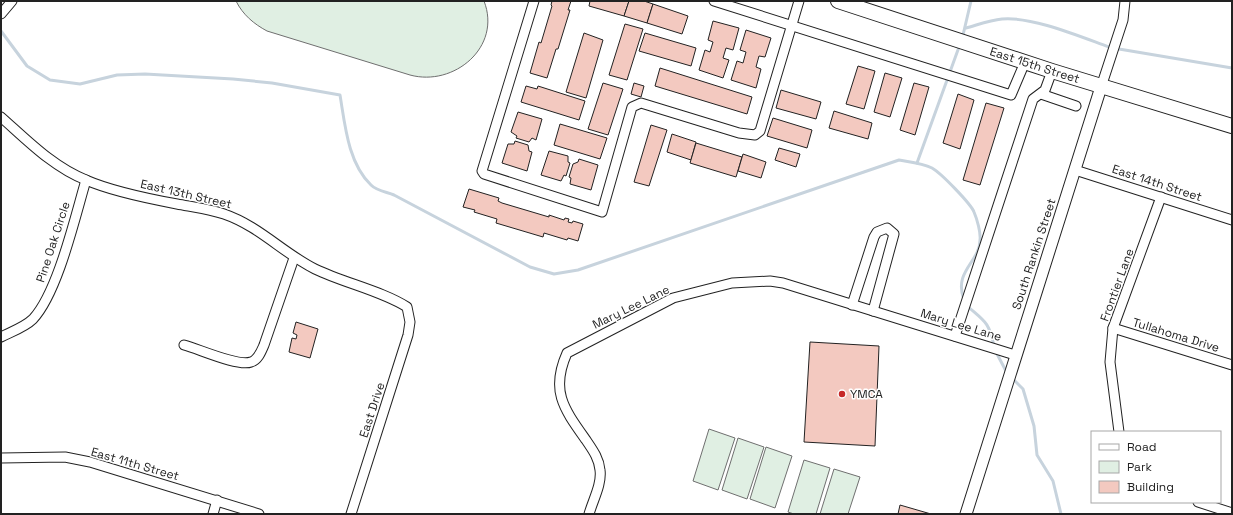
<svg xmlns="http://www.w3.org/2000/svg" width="1233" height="515" font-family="'Space Grotesk',sans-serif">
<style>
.green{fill:#e0efe3;stroke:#6f6f6f}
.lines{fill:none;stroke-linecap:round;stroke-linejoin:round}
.stream{stroke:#c7d3dd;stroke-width:3}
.building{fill:#f3c9c0;stroke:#222}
.minor-casing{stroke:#222;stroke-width:11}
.tertiary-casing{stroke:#222;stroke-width:13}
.primary-casing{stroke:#222;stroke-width:16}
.minor{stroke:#fff;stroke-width:9}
.tertiary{stroke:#fff;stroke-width:11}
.primary{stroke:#fff;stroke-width:14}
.poi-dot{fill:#c62828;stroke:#fff;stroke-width:1.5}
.labels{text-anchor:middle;stroke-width:3;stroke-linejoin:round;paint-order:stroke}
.street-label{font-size:12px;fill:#222;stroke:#fff}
.poi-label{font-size:12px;fill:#222;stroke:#fff;text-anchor:start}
</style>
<rect width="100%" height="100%" fill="#fff"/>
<g class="green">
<path d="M 236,1 L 484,1 C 502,47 454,87 410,75 L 267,31 C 254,24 243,15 236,1 Z"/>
<polygon points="709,429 735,438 718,490 693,481"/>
<polygon points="738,438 764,447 747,499 722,490"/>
<polygon points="766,447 792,456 775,508 750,499"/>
<polygon points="804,460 830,468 816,514 794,514 788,512"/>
<polygon points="834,469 860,477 848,514 820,514"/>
</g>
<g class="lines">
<g class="stream">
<path d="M 966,28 C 977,25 990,20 1002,19 C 1031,16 1081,37 1109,47"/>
<path d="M 1,31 L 27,66 L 50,80 L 80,84 L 117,75 L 145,74 L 233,79 L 272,83 L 340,95 C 345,125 348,163 371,185 C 377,191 387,192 394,195 L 530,267 L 554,274 L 578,270 L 899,160 C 910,162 922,163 932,168 C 941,173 971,204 974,212 C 977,219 981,233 980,240 C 980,262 953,271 964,300"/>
<polyline points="963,35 971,1"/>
<polyline points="1119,49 1232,68"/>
<polyline points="917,163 959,47"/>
<path d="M 966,305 C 984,321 989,321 994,346"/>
<polyline points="996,352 1007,373"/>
<polyline points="1012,378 1023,389 1034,426 1037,455 1053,481 1061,514"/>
</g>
</g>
<g class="building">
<polygon points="552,1 571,1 568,10 570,10 558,49 556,49 547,78 530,73 539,42 541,43 552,6 551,5"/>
<polygon points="590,1 629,1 624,16 589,6"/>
<polygon points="629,1 644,1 653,4 647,23 624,16"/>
<polygon points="653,4 688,16 682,34 647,23"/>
<polygon points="713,21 739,28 733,50 726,48 723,58 729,60 723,78 699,70 705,50 710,52 713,42 708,40"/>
<polygon points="625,24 643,29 627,80 609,75"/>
<polygon points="746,30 771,38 765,57 759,56 756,67 761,69 756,88 731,80 737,61 743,63 746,52 740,50"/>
<polygon points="584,33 603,40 586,98 566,92"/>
<polygon points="645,33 696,48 691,66 639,51"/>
<polygon points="858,66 875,71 864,109 846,104"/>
<polygon points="660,68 752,97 747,114 655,86"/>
<polygon points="885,73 902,78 890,117 874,112"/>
<polygon points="603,83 623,89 608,135 588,129"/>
<polygon points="634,83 644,86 641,97 631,94"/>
<polygon points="914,83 929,87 915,135 900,130"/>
<polygon points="526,86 537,89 538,86 585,101 579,120 521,102"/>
<polygon points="781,90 821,102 816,119 776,108"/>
<polygon points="958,94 974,100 960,149 943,143"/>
<polygon points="986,103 1004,108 980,185 963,180"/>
<polygon points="834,111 872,123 868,139 829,128"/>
<polygon points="518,112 542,119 536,140 532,138 529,142 516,138 517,136 511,132"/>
<polygon points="773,118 812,130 807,148 767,136"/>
<polygon points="560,124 607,138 600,159 554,145"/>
<polygon points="651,125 667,130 649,186 634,182"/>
<polygon points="672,134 696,142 691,160 667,152"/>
<polygon points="515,141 528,145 529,151 532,152 527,171 502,163 508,144 514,144"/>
<polygon points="696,143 742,157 736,177 690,163"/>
<polygon points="779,148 800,154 796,167 775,160"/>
<polygon points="549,151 568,156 568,162 570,163 566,176 564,175 561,181 541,175"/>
<polygon points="743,154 766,162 761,178 738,171"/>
<polygon points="579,159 598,165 591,190 570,184 571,178 569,177 573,164 578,162"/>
<polygon points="469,189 499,198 498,201 502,203 549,217 549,215 564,220 565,218 569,219 568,222 572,223 573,221 583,224 578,241 568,238 567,240 544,233 543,237 496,223 497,219 474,212 475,210 463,207"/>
<polygon points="296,322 318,329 310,358 289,352 292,338 296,339 297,335 293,333"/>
<polygon points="810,342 879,346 875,446 804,442"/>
<polygon points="900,505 931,514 898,514"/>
</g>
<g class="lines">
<g class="minor-casing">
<g id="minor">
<polyline points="534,1 482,171 484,174 602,212 632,107 641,103 739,133 755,135 760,131 799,1"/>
<polyline points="714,1 1011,95 1025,62"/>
<polyline points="1,14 12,1"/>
<polyline points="1101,87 1123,20 1125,1"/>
<polyline points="1041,94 1076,106"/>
<path d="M 1,117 C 27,140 53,167 86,180 C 111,191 150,199 177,204 C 193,207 209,209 224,214 C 259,226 283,253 315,269 C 344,283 382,291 407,307 L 410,322 L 408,335 L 351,514"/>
<polyline points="1075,170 1232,220"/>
<polyline points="852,305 874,237 877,232 887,228 894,234 873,311"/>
<polyline points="1113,328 1232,365"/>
<polyline points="955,336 1033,99 1045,90 1052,71"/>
<path d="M 1,337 C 11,332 25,327 33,319 C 58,292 75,217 86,180"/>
<path d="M 184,345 C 199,349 238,367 251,362 C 258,360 261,352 264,345 L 294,258"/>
<polyline points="1119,432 1110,362 1113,328 1161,197"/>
<polyline points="1,458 65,457 90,462 259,514"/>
<polyline points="1198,502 1232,513"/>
<polyline points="213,514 217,500"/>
<path d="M 589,514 C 593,500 602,484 600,470 C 599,458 592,449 586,440 C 564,409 550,391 567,353 L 673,298 L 732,283 L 770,281 L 783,283 L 1015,355"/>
</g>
</g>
<g class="tertiary-casing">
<polyline id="tertiary" points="966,514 1101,87"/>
</g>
<g class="primary-casing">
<g id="primary">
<path id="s1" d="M 838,1 L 1052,71 L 1232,126"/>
</g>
</g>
<use href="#minor" class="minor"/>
<use href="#tertiary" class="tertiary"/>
<use href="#primary" class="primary"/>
</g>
<circle class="poi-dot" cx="842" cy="394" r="4"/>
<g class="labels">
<g class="street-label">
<text dy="4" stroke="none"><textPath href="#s1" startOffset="207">East 15th Street</textPath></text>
<text transform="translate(1157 183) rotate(18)" y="4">East 14th Street</text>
<text transform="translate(186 194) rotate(13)" y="4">East 13th Street</text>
<text transform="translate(53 242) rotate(-72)" y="4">Pine Oak Circle</text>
<text transform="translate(1034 254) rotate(-72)" y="4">South Rankin Street</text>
<text transform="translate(1117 285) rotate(-70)" y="4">Frontier Lane</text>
<text transform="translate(631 307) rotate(-26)" y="4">Mary Lee Lane</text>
<text transform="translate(961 325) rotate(17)" y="4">Mary Lee Lane</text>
<text transform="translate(1176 335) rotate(17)" y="4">Tullahoma Drive</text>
<text transform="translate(372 410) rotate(-72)" y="4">East Drive</text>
<text transform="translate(135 464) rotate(16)" y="4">East 11th Street</text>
</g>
<g class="poi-label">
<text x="850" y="398">YMCA</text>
</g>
</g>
<rect width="1233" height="515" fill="none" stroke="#222222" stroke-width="4"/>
<rect x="1091" y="431" width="130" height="72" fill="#ffffff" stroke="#a7a7a7"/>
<rect x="1099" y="444" width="20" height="6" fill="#ffffff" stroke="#a7a7a7"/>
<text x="1127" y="451" font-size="12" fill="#222222">Road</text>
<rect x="1099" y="461" width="20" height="12" fill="#e0efe3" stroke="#a7a7a7"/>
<text x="1127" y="471" font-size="12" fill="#222222">Park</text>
<rect x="1099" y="481" width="20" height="12" fill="#f3c9c0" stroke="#a7a7a7"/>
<text x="1127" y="491" font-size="12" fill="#222222">Building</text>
</svg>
